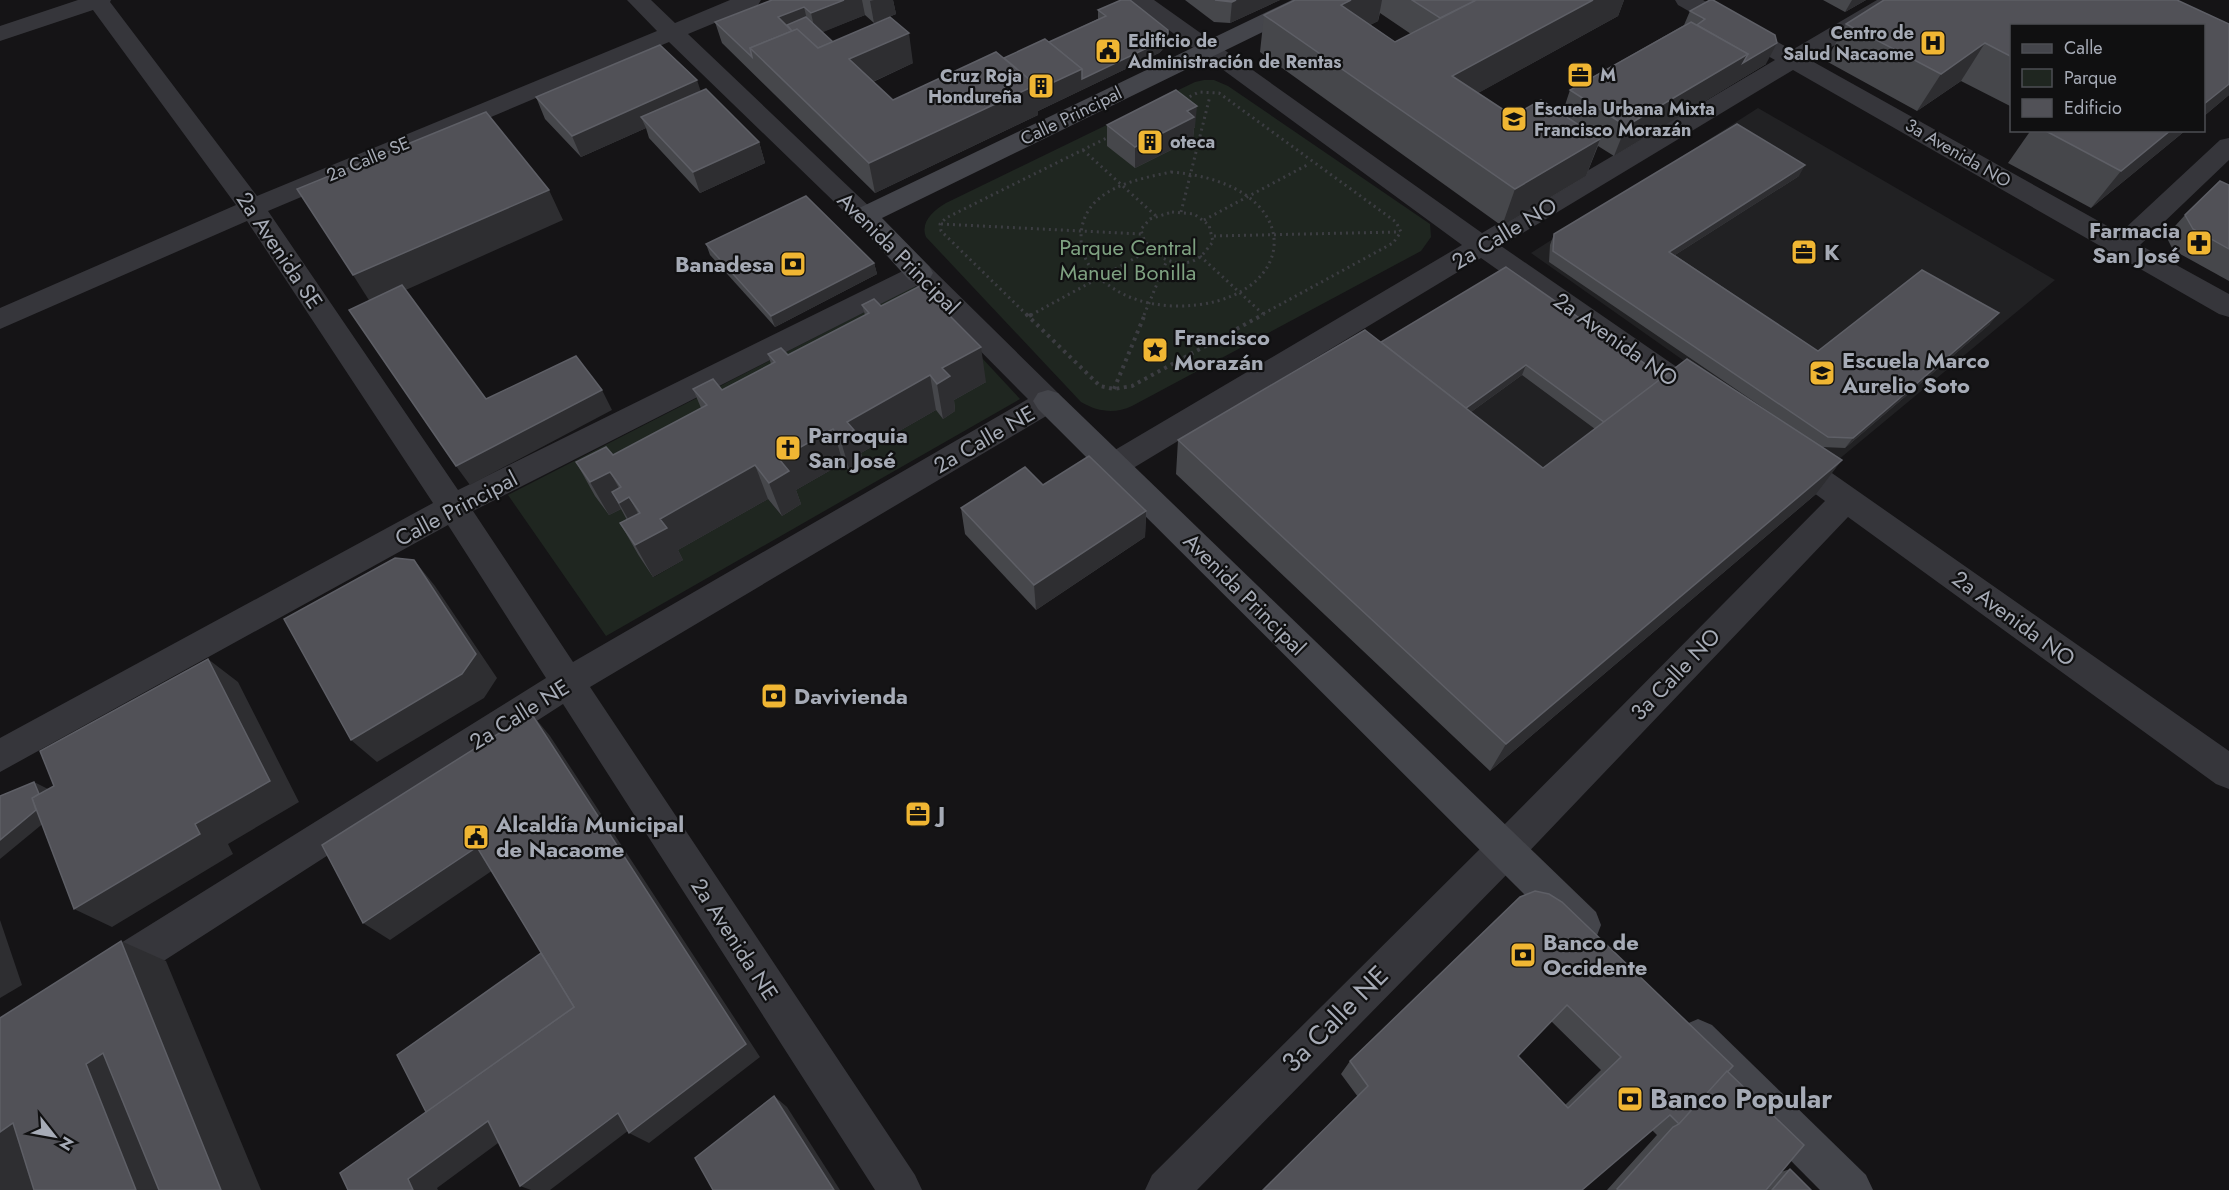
<svg xmlns="http://www.w3.org/2000/svg" width="2229" height="1190" font-family="Jost,sans-serif">
<style>
.built{fill:#212123}
.green{fill:#1f2620;fill-rule:evenodd}
.lines{fill:none;stroke-linecap:round;stroke-linejoin:round}
.path-far1{stroke:#3c3d42;stroke-width:3;stroke-dasharray:2 4;stroke-linecap:butt}
.path{stroke:#3c3d42;stroke-width:4;stroke-dasharray:3 4.5;stroke-linecap:butt}
.street{fill:#36363b;fill-rule:evenodd}
.secondary{fill:#44454b;fill-rule:evenodd}
.wall{fill:#46474b;fill-rule:evenodd}
.shaded-wall{fill:#2e2e31}
.building{fill:#515157;stroke:#5e5f66;stroke-width:1.5;fill-rule:evenodd}
.labels{text-anchor:middle;stroke-width:4.5;stroke-linejoin:round;paint-order:stroke}
.far-poi-label{font-size:18px;font-weight:bold;fill:#a6abb6;stroke:#101011;text-anchor:start}
.far-street-label{font-size:18px;fill:#a6abb6;stroke:#101011}
.poi-label{font-size:22px;font-weight:bold;fill:#a6abb6;stroke:#101011;text-anchor:start}
.street-label{font-size:22px;fill:#a6abb6;stroke:#101011}
.park-label{font-size:22px;fill:#7ea181;stroke:#101011}
.near-street-label{font-size:27px;fill:#a6abb6;stroke:#101011}
.near-poi-label{font-size:27px;font-weight:bold;fill:#a6abb6;stroke:#101011;text-anchor:start}
</style>
<rect width="100%" height="100%" fill="#151416"/>
<g class="built">
<polygon points="1758,108 2055,280 1832,465 1531,253"/>
<polygon points="1502,278 1668,395 1528,501 1357,366"/>
</g>
<g class="green">
<path d="M 1204,80 L 1214,80 L 1228,86 L 1430,224 L 1431,237 L 1421,251 L 1132,406 C 1115,414 1098,412 1081,402 L 926,237 C 920,222 933,211 946,203 L 1195,82 Z"/>
<path d="M 915,286 L 1020,399 L 606,636 L 508,495 ZM 985,382 L 948,403 L 955,411 L 944,418 L 936,410 L 856,456 L 850,472 L 843,463 L 791,493 L 782,516 L 768,499 L 676,551 L 683,560 L 654,577 L 639,556 L 628,505 Z"/>
</g>
<g class="lines">
<g class="path-far1">
<polyline points="1083,150 1156,216"/>
<path d="M 1171,172 C 1315,184 1301,308 1174,306 C 1147,305 1124,298 1103,281 C 1090,270 1081,255 1081,238 C 1081,190 1133,180 1171,172 Z"/>
<path d="M 1172,212 L 1194,214 L 1209,225 L 1213,242 C 1209,246 1205,253 1200,257 C 1178,273 1145,254 1141,229 L 1150,219 Z"/>
<polyline points="1181,212 1210,96"/>
<polyline points="1204,220 1307,165"/>
<polyline points="941,224 1141,234"/>
<polyline points="1214,236 1396,232"/>
<polyline points="1200,256 1263,314"/>
<polyline points="1027,315 941,231 940,224 946,218 1199,92 1219,93 1396,222 1401,232 1393,243 1261,315"/>
<polyline points="1031,315 1148,251"/>
<polyline points="1144,315 1167,260"/>
</g>
<g class="path">
<polyline points="1026,314 1100,386 1114,389 1132,386 1264,314"/>
<polyline points="1029,316 1033,314"/>
<polyline points="1114,389 1145,314"/>
</g>
<g class="street">
<path d="M 78,0 L 111,0 L 110,2 L 257,196 L 657,31 L 627,0 L 651,0 L 675,23 L 730,0 L 761,0 L 758,5 L 688,34 L 873,210 L 877,216 L 873,222 L 864,225 L 855,222 L 669,42 L 268,211 L 458,490 L 919,263 L 929,266 L 1058,393 L 1063,401 L 1058,409 L 590,687 L 915,1175 L 922,1190 L 875,1190 L 563,704 L 120,989 L 106,995 L 92,989 L 86,975 L 92,961 L 546,678 L 448,525 L 0,772 L 0,738 L 433,503 L 247,221 L 0,329 L 0,308 L 236,205 L 93,10 L 0,41 L 0,26 ZM 916,286 L 1028,399 L 573,662 L 473,511 Z"/>
<polygon points="1128,0 1154,0 1482,233 1775,60 1678,5 1675,0 1703,0 1792,50 1877,0 1904,0 1901,5 1810,60 2120,233 2220,140 2229,138 2229,160 2140,245 2229,294 2229,317 2219,314 1793,70 1501,246 1713,392 1718,400 1713,408 1703,411 1693,408 1481,258 1125,473 1114,477 1103,473 1099,465 1103,457 1462,245"/>
<polygon points="1788,446 1799,450 2229,751 2229,789 2216,784 1848,517 1518,863 1197,1190 1145,1190 1152,1175 1492,837 1825,501 1777,466 1773,458 1777,450"/>
</g>
<g class="secondary">
<polygon points="1292,0 1321,0 1318,5 882,218 929,266 933,273 929,280 919,283 909,280 851,216 855,210"/>
<polygon points="1048,390 1058,393 1596,912 1601,925 1596,938 1582,944 1568,938 1038,409 1033,401 1038,393"/>
<polygon points="1698,1019 1712,1025 1866,1175 1873,1190 1820,1190 1684,1053 1678,1039 1684,1025"/>
</g>
</g>
<g class="wall">
<polygon points="772,0 893,0 896,14 874,23 865,15 822,32 833,42 913,63 873,82 893,100 1049,42 1098,19 1098,10 1168,30 1167,45 1159,53 1038,111 1038,115 875,193 722,43 715,22"/>
<polygon points="1185,0 1280,0 1230,23 1214,22"/>
<path d="M 1295,0 L 1624,0 L 1618,16 L 1478,93 L 1513,116 L 1562,114 L 1570,90 L 1684,25 L 1690,11 L 1710,0 L 1766,64 L 1614,156 L 1598,146 L 1586,176 L 1502,226 L 1260,52 L 1264,15 ZM 1380,13 L 1411,34 L 1395,42 L 1370,25 L 1378,21 Z"/>
<polygon points="1823,0 1866,0 1845,12"/>
<polygon points="1846,24 2229,24 2229,95 2204,116 2204,26 2012,26 2012,107 1961,81 1917,111 1826,61"/>
<polygon points="701,91 759,142 765,163 700,193 649,138 646,128 581,157 545,119 536,97"/>
<polygon points="1107,125 1195,127 1194,128 1193,139 1135,168 1107,146"/>
<polygon points="2031,130 2186,130 2091,208 2008,163"/>
<path d="M 1799,176 L 1675,255 L 1818,351 L 1990,324 L 1845,448 L 1822,447 L 1816,494 L 1490,771 L 1176,474 L 1178,440 L 1381,342 L 1664,377 L 1800,433 L 1549,262 L 1550,245 L 1554,234 ZM 1522,375 L 1595,429 L 1543,468 L 1471,412 Z"/>
<polygon points="2229,185 2229,281 2173,250 2166,236 2185,215"/>
<polygon points="706,244 874,263 877,274 775,327 710,255"/>
<polygon points="862,305 881,306 986,382 954,400 955,411 943,419 936,410 861,453 864,464 850,472 843,463 796,490 801,504 782,516 768,499 678,550 683,560 653,577 639,556 620,523 627,520 621,509 609,515 595,496 576,462 613,455 701,408 693,389 722,390 771,364 768,354 788,355 865,315"/>
<polygon points="1043,485 1146,511 1145,537 1036,610 965,534 961,508"/>
<path d="M 1520,897 L 1727,1071 L 1781,1172 L 1790,1169 L 1811,1190 L 1607,1190 L 1657,1135 L 1652,1130 L 1358,1097 L 1341,1074 L 1350,1061 ZM 1551,1021 L 1601,1070 L 1565,1105 L 1518,1056 Z"/>
</g>
<g class="shaded-wall">
<polygon points="844,0 862,0 865,15 816,35 811,13"/>
<polygon points="874,0 893,0 896,14 874,23 870,1"/>
<polygon points="1236,0 1280,0 1230,23 1232,2"/>
<polygon points="1351,0 1382,0 1378,21 1335,43 1341,5"/>
<polygon points="1593,0 1624,0 1618,16 1442,113 1452,76"/>
<polygon points="1852,0 1866,0 1845,12"/>
<polygon points="804,7 809,28 790,36 778,17"/>
<polygon points="909,33 913,63 855,90 822,67"/>
<polygon points="1168,34 1167,45 1159,53 1038,111 1038,115 875,193 869,163 1036,85"/>
<polygon points="1777,43 1766,64 1614,156 1626,126 1748,54"/>
<polygon points="1985,43 1961,81 1917,111 1941,74"/>
<polygon points="697,80 704,101 641,117 646,128 581,157 572,136"/>
<polygon points="2229,84 2229,95 2204,116 2204,104"/>
<polygon points="1197,106 1195,127 1194,128 1193,139 1135,168 1135,147 1187,111"/>
<polygon points="2171,130 2186,130 2091,208 2121,171"/>
<polygon points="1600,139 1586,176 1502,226 1515,189"/>
<polygon points="759,142 765,163 700,193 693,172"/>
<polygon points="1805,165 1799,176 1664,262 1669,252"/>
<polygon points="549,190 563,220 372,305 353,275"/>
<polygon points="874,263 877,274 775,327 771,316"/>
<polygon points="1999,313 1990,324 1845,448 1853,438"/>
<polygon points="981,347 986,382 954,400 955,411 943,419 937,384 942,368"/>
<polygon points="1526,365 1522,375 1442,433 1445,423"/>
<polygon points="930,375 936,410 861,453 864,464 850,472 840,438 847,422"/>
<polygon points="602,390 612,410 470,485 456,466"/>
<polygon points="833,429 843,463 796,490 801,504 782,516 769,483 779,459"/>
<polygon points="1842,460 1816,494 1490,771 1506,744"/>
<polygon points="755,465 768,499 678,550 683,560 653,577 635,545 660,519"/>
<polygon points="610,472 625,499 629,497 647,530 637,535 619,503 612,492 621,509 609,515 590,482"/>
<polygon points="1146,511 1145,537 1036,610 1034,585"/>
<polygon points="414,560 435,586 497,678 484,698 377,762 351,740"/>
<polygon points="208,659 238,682 299,802 228,844 233,854 112,927 74,909 195,824"/>
<polygon points="531,713 550,736 760,1057 649,1143 629,1133"/>
<polygon points="34,782 48,789 57,812 0,859 0,840"/>
<polygon points="477,847 499,866 390,940 363,923"/>
<polygon points="0,920 22,985 0,998"/>
<polygon points="121,941 166,961 261,1190 221,1190"/>
<polygon points="103,1053 181,1190 136,1190 86,1064"/>
<polygon points="774,1096 787,1107 840,1190 834,1190"/>
<polygon points="618,1113 637,1124 550,1190 531,1190 520,1186"/>
<polygon points="488,1121 513,1132 437,1188 438,1190 413,1190 408,1179"/>
<polygon points="13,1123 36,1190 0,1190 0,1132"/>
</g>
<g class="building">
<polygon points="772,0 844,0 811,13 804,7 778,17 792,31 750,48 752,57 715,22"/>
<polygon points="1121,0 1130,0 1168,30 1168,34 1160,42 1082,79 1082,69 1049,42 1106,16 1098,10"/>
<polygon points="1215,0 1236,0 1232,2"/>
<polygon points="1295,0 1351,0 1341,5 1395,42 1476,0 1593,0 1452,76 1513,116 1541,100 1600,139 1515,189 1264,15"/>
<polygon points="1412,0 1476,0 1440,18"/>
<polygon points="1710,0 1713,0 1775,35 1777,43 1743,63 1748,54 1697,25 1705,19 1690,11"/>
<polygon points="1884,0 2177,0 2229,24 2229,84 2204,104 2204,26 2012,26 2012,57 1985,43 1941,74 1846,24"/>
<polygon points="806,17 833,42 818,48 797,29 792,31 787,25"/>
<polygon points="890,17 909,33 849,59 893,100 996,52 1036,85 869,163 750,48 797,29 818,48"/>
<polygon points="1691,22 1748,54 1626,126 1570,90"/>
<polygon points="1045,39 1082,69 1037,90 1036,85 1004,58"/>
<polygon points="660,45 697,80 572,136 536,97"/>
<polygon points="706,89 759,142 693,172 641,117"/>
<polygon points="1176,90 1197,106 1187,111 1194,117 1135,147 1107,125"/>
<polygon points="486,112 549,190 353,275 297,189"/>
<polygon points="1737,124 1805,165 1669,252 1818,351 1922,270 1999,313 1853,438 1828,437 1553,251 1554,234"/>
<polygon points="2044,130 2171,130 2121,171"/>
<polygon points="2220,181 2229,185 2229,249 2193,229 2185,215"/>
<polygon points="806,196 874,263 771,316 706,244"/>
<polygon points="1506,267 1664,377 1604,422 1526,365 1466,408 1381,342"/>
<polygon points="402,285 486,399 576,356 602,390 456,466 349,310"/>
<polygon points="920,286 981,347 942,368 950,376 937,384 930,375 847,422 854,430 840,438 833,429 779,459 789,471 769,483 755,465 660,519 667,528 635,545 620,523 640,513 629,497 619,503 612,492 621,487 610,472 590,482 576,462 606,447 613,455 707,405 693,389 713,379 722,390 775,362 768,354 781,348 788,355 869,313 862,305 874,299 881,306"/>
<polygon points="1365,330 1543,468 1687,359 1842,460 1506,744 1178,440"/>
<polygon points="1089,456 1146,511 1034,585 961,508 1025,467 1043,485"/>
<polygon points="395,558 414,560 476,654 462,674 351,740 284,619"/>
<polygon points="208,659 270,781 195,824 200,834 74,909 32,798 54,786 40,751"/>
<polygon points="531,713 746,1044 629,1133 618,1113 520,1186 488,1121 408,1179 413,1190 348,1190 340,1173 574,1007 477,847 363,923 322,845"/>
<polygon points="34,782 39,794 32,798 36,810 0,840 0,796"/>
<path d="M 1535,891 L 1549,894 L 1562,902 L 1733,1066 L 1679,1124 L 1670,1115 L 1582,1190 L 1263,1190 L 1368,1086 L 1350,1061 L 1520,897 ZM 1567,1005 L 1621,1057 L 1568,1108 L 1518,1056 Z"/>
<polygon points="121,941 221,1190 159,1190 103,1053 86,1064 136,1190 34,1190 13,1123 0,1132 0,1018"/>
<polygon points="541,953 574,1007 426,1112 397,1055"/>
<polygon points="1727,1071 1804,1145 1766,1190 1618,1190 1617,1189 1673,1127 1679,1124"/>
<polygon points="774,1096 834,1190 713,1190 695,1158"/>
<polygon points="1790,1169 1811,1190 1772,1190"/>
</g>
<defs>
<g id="hospital-square" transform="scale(1.35)"><rect x="-9" y="-9" width="18" height="18" rx="4" fill="#f0b633" stroke="#101011"/><path d="M-5-5h3v3.5h4V-5h3V5h-3V1.5h-4V5h-3Z" fill="#111"/></g>
<g id="civic-square" transform="scale(1.35)"><rect x="-9" y="-9" width="18" height="18" rx="4" fill="#f0b633" stroke="#101011"/><path d="M-.6-6.5H3V-4.5H.6V-3L4-1V1h2V6H-6V1h2V-1L-.6-3ZM-1.2 2.5V6h2.4V2.5Z" fill="#111"/></g>
<g id="office-square" transform="scale(1.35)"><rect x="-9" y="-9" width="18" height="18" rx="4" fill="#f0b633" stroke="#101011"/><path d="M-6-3h4V-5.5h4V-3h4V5H-6ZM-1-4.5V-3h2v-1.5ZM-6 0V1H6V0Z" fill="#111"/></g>
<g id="building-square" transform="scale(1.35)"><rect x="-9" y="-9" width="18" height="18" rx="4" fill="#f0b633" stroke="#101011"/><path d="M-4-6H4V6H1V3H-1V6H-4ZM-2.5-4.3h1.7v1.8h-1.7ZM.8-4.3h1.7v1.8H.8ZM-2.5-1h1.7V.8h-1.7ZM.8-1h1.7V.8H.8Z" fill="#111"/></g>
<g id="school-square" transform="scale(1.35)"><rect x="-9" y="-9" width="18" height="18" rx="4" fill="#f0b633" stroke="#101011"/><path d="M0-5L7-2L0 1L-7-2ZM-4 1L0 2.5L4 1V4Q0 6-4 4Z" fill="#111"/></g>
<g id="pharmacy-square" transform="scale(1.35)"><rect x="-9" y="-9" width="18" height="18" rx="4" fill="#f0b633" stroke="#101011"/><path d="M-2-6h4v4h4v4h-4v4h-4v-4h-4v-4h4Z" fill="#111"/></g>
<g id="bank-square" transform="scale(1.35)"><rect x="-9" y="-9" width="18" height="18" rx="4" fill="#f0b633" stroke="#101011"/><path d="M-6-4H6V4H-6ZM0-2.3a2.3 2.3 0 1 0 0 4.6a2.3 2.3 0 1 0 0-4.6Z" fill="#111"/></g>
<g id="sight-square" transform="scale(1.35)"><rect x="-9" y="-9" width="18" height="18" rx="4" fill="#f0b633" stroke="#101011"/><path d="M0-6L1.8-2.2L6-1.7L2.9 1.2L3.7 5.4L0 3.3L-3.7 5.4L-2.9 1.2L-6-1.7L-1.8-2.2Z" fill="#111"/></g>
<g id="church-square" transform="scale(1.35)"><rect x="-9" y="-9" width="18" height="18" rx="4" fill="#f0b633" stroke="#101011"/><path d="M-1.2-6h2.4v3.5h3.3v2.4h-3.3V6h-2.4V-.1h-3.3v-2.4h3.3Z" fill="#111"/></g>
</defs>
<g fill-rule="evenodd">
<use href="#hospital-square" x="1933" y="43"/>
<use href="#civic-square" x="1108" y="51"/>
<use href="#office-square" x="1580" y="75"/>
<use href="#building-square" x="1041" y="86"/>
<use href="#school-square" x="1514" y="119"/>
<use href="#building-square" x="1150" y="142"/>
<use href="#pharmacy-square" x="2199" y="243"/>
<use href="#office-square" x="1804" y="252"/>
<use href="#bank-square" x="793" y="264"/>
<use href="#sight-square" x="1155" y="350"/>
<use href="#school-square" x="1822" y="373"/>
<use href="#church-square" x="788" y="448"/>
<use href="#bank-square" x="774" y="696"/>
<use href="#office-square" x="918" y="814"/>
<use href="#civic-square" x="476" y="837"/>
<use href="#bank-square" x="1523" y="955"/>
<use href="#bank-square" x="1630" y="1099"/>
</g>
<g class="labels">
<g class="far-poi-label">
<text x="1914" y="39" text-anchor="end">Centro de<tspan x="1914" dy="21">Salud Nacaome</tspan></text>
<text x="1128" y="47">Edificio de<tspan x="1128" dy="21">Administración de Rentas</tspan></text>
<text x="1600" y="81">M</text>
<text x="1022" y="82" text-anchor="end">Cruz Roja<tspan x="1022" dy="21">Hondureña</tspan></text>
<text x="1534" y="115">Escuela Urbana Mixta<tspan x="1534" dy="21">Francisco Morazán</tspan></text>
<text x="1170" y="148">oteca</text>
</g>
<g class="far-street-label">
<text transform="translate(1071 116) rotate(-26)" y="6">Calle Principal</text>
<text transform="translate(1958 153) rotate(30)" y="6">3a Avenida NO</text>
<text transform="translate(368 159) rotate(-23)" y="6">2a Calle SE</text>
</g>
<g class="poi-label">
<text x="2180" y="238" text-anchor="end">Farmacia<tspan x="2180" dy="25">San José</tspan></text>
<text x="1824" y="260">K</text>
<text x="774" y="272" text-anchor="end">Banadesa</text>
<text x="1174" y="345">Francisco<tspan x="1174" dy="25">Morazán</tspan></text>
<text x="1842" y="368">Escuela Marco<tspan x="1842" dy="25">Aurelio Soto</tspan></text>
<text x="808" y="443">Parroquia<tspan x="808" dy="25">San José</tspan></text>
<text x="794" y="704">Davivienda</text>
<text x="938" y="822">J</text>
<text x="496" y="832">Alcaldía Municipal<tspan x="496" dy="25">de Nacaome</tspan></text>
<text x="1543" y="950">Banco de<tspan x="1543" dy="25">Occidente</tspan></text>
</g>
<g class="street-label">
<text transform="translate(1504 233) rotate(-31)" y="8">2a Calle NO</text>
<text transform="translate(280 250) rotate(56)" y="8">2a Avenida SE</text>
<text transform="translate(899 253) rotate(45)" y="8">Avenida Principal</text>
<text transform="translate(1616 339) rotate(35)" y="8">2a Avenida NO</text>
<text transform="translate(984 439) rotate(-30)" y="8">2a Calle NE</text>
<text transform="translate(456 508) rotate(-28)" y="8">Calle Principal</text>
<text transform="translate(1245 594) rotate(45)" y="8">Avenida Principal</text>
<text transform="translate(2014 618) rotate(36)" y="8">2a Avenida NO</text>
<text transform="translate(1675 674) rotate(-46)" y="8">3a Calle NO</text>
<text transform="translate(519 714) rotate(-32)" y="8">2a Calle NE</text>
<text transform="translate(735 939) rotate(57)" y="8">2a Avenida NE</text>
</g>
<g class="park-label">
<text x="1128" y="255">Parque Central<tspan x="1128" dy="25">Manuel Bonilla</tspan></text>
</g>
<g class="near-street-label">
<text transform="translate(1335 1019) rotate(-45)" y="9">3a Calle NE</text>
</g>
<g class="near-poi-label">
<text x="1650" y="1108">Banco Popular</text>
</g>
</g>
<rect x="2010" y="24" width="195" height="108" fill="#101011" stroke="#4c4e53" stroke-width="1.5"/>
<rect x="2022" y="44" width="30" height="9" fill="#44454b" stroke="#4c4e53" stroke-width="1.5"/>
<text x="2064" y="54" font-size="18" fill="#a6abb6">Calle</text>
<rect x="2022" y="69" width="30" height="18" fill="#1f2620" stroke="#4c4e53" stroke-width="1.5"/>
<text x="2064" y="84" font-size="18" fill="#a6abb6">Parque</text>
<rect x="2022" y="99" width="30" height="18" fill="#515157" stroke="#4c4e53" stroke-width="1.5"/>
<text x="2064" y="114" font-size="18" fill="#a6abb6">Edificio</text>
<g transform="translate(54 1136) rotate(121)" stroke="#101011" stroke-width="4.5" paint-order="stroke">
<path d="M0-4.5L10 22L0 15L-10 22Z" fill="#a6abb6"/>
<text y="-9" font-size="16" font-weight="bold" text-anchor="middle" fill="#a6abb6">N</text>
</g>
</svg>
